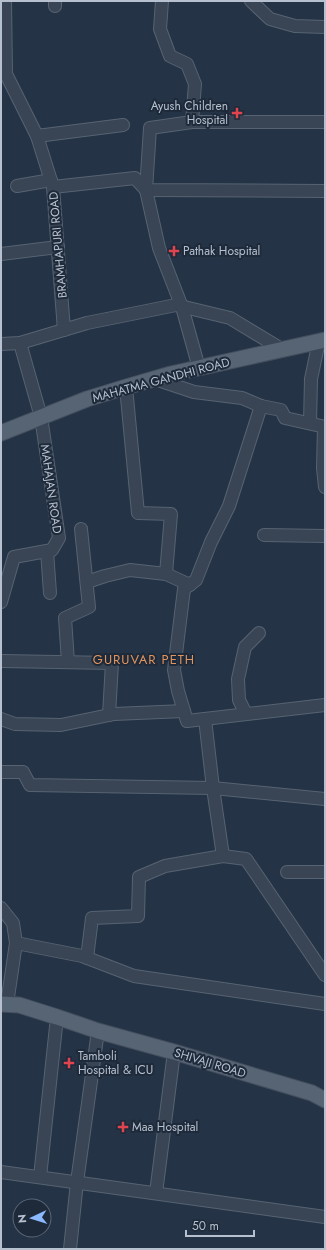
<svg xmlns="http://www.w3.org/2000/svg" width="326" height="1250" font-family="Jost,sans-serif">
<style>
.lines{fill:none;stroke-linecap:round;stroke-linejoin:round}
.minor-casing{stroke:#576372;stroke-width:14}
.major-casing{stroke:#434e5e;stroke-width:17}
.minor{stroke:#394554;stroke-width:12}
.major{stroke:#576474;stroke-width:15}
.health-dot{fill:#e0444e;stroke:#1e2a3a;stroke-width:1.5}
.labels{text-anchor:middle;stroke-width:4;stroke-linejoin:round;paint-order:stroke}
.poi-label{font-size:12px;fill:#b6c0ce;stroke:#1e2a3a;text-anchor:start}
.street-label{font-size:12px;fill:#b6c0ce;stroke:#1e2a3a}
.neighbourhood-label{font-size:13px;letter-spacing:1px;fill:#e0955f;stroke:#1e2a3a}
</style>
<rect width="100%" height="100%" fill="#243345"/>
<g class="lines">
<g class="minor-casing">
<g id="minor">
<polyline points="5,1 6,74 37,136 53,187 64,330"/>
<polyline points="162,1 160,29 170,56 187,64 195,84 192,122"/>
<polyline points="251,1 270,19 295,26 325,27"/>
<polyline points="55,6 55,1"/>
<polyline points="37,136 123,125"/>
<polyline points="17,186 51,180"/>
<polyline points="53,187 135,178 146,190 325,191"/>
<polyline points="1,254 58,247"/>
<polyline points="1,344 20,343 87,323 176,305 230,318 283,350"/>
<polyline points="199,368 182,307 159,248 146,190 150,128 192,122 325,122"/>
<polyline points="155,379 194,392 242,398 261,406 281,410 285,418 325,427"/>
<polyline points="126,387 138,513 171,514 166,574"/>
<polyline points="261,406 229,506 211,542 196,580 184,589 174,670 178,691 187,721 325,705"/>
<polyline points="310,423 311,379 319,341"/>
<polyline points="324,427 323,468 325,487"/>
<polyline points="264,535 325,536"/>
<polyline points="47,551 50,593"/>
<polyline points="87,582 105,576 130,570 166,574 190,585"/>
<polyline points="1,602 14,557 52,550 59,538 41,417 20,343"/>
<polyline points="1,661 112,663 109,715"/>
<polyline points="68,662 65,618 89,607 81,529"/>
<polyline points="246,714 239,700 238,679 245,647 259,633"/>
<polyline points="1,719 15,724 61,725 114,714 184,711"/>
<polyline points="205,719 213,788 223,856"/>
<polyline points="1,772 23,772 30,785 213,788 325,799"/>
<polyline points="287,872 325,872"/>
<polyline points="1,908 13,923 16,943 82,956 134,976 325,1004"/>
<polyline points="87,958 92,918 138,916 139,877 165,866 223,856 246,859 325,975"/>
<polyline points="7,1004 16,943"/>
<polyline points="1,1172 325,1217"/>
<polyline points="40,1177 57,1017"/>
<polyline points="156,1193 174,1052"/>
<polyline points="70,1249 77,1182 98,1031"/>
</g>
</g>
<g class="major-casing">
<g id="major">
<polyline points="1,433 87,399 126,387 171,374 325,340"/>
<polyline points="1,1004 19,1005 57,1017 98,1031 174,1052 312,1093 325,1100"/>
</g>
</g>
<use href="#minor" class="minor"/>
<use href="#major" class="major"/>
</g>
<g class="health-dot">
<path d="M235 107h4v4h4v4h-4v4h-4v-4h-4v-4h4z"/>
<path d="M172 245h4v4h4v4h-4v4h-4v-4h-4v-4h4z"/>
<path d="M67 1057h4v4h4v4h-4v4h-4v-4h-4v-4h4z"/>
<path d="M121 1121h4v4h4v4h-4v4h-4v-4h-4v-4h4z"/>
</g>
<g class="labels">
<g class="poi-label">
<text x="228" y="110" text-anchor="end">Ayush Children<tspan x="228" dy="14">Hospital</tspan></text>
<text x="183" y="255">Pathak Hospital</text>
<text x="78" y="1060">Tamboli<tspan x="78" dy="14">Hospital &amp; ICU</tspan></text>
<text x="132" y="1131">Maa Hospital</text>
</g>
<g class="street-label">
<text transform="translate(58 245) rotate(-95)" y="4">BRAMHAPURI ROAD</text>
<text transform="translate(161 380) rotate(-15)" y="4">MAHATMA GANDHI ROAD</text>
<text transform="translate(51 489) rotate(82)" y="4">MAHAJAN ROAD</text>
<text transform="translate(210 1063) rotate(17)" y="4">SHIVAJI ROAD</text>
</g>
<g class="neighbourhood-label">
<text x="144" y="664">GURUVAR PETH</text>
</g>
</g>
<rect width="326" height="1250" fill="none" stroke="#b6c0ce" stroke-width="4"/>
<g transform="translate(32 1218) rotate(266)"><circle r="19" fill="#1e2a3a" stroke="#5b6675"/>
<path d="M0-3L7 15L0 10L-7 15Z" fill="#8ab9ff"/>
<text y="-6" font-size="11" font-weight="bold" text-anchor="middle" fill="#b6c0ce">N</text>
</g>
<path d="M186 1230v6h68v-6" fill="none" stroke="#b6c0ce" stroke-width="2"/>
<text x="192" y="1230" font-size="12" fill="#b6c0ce" stroke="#1e2a3a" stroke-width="3" paint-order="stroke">50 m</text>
</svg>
